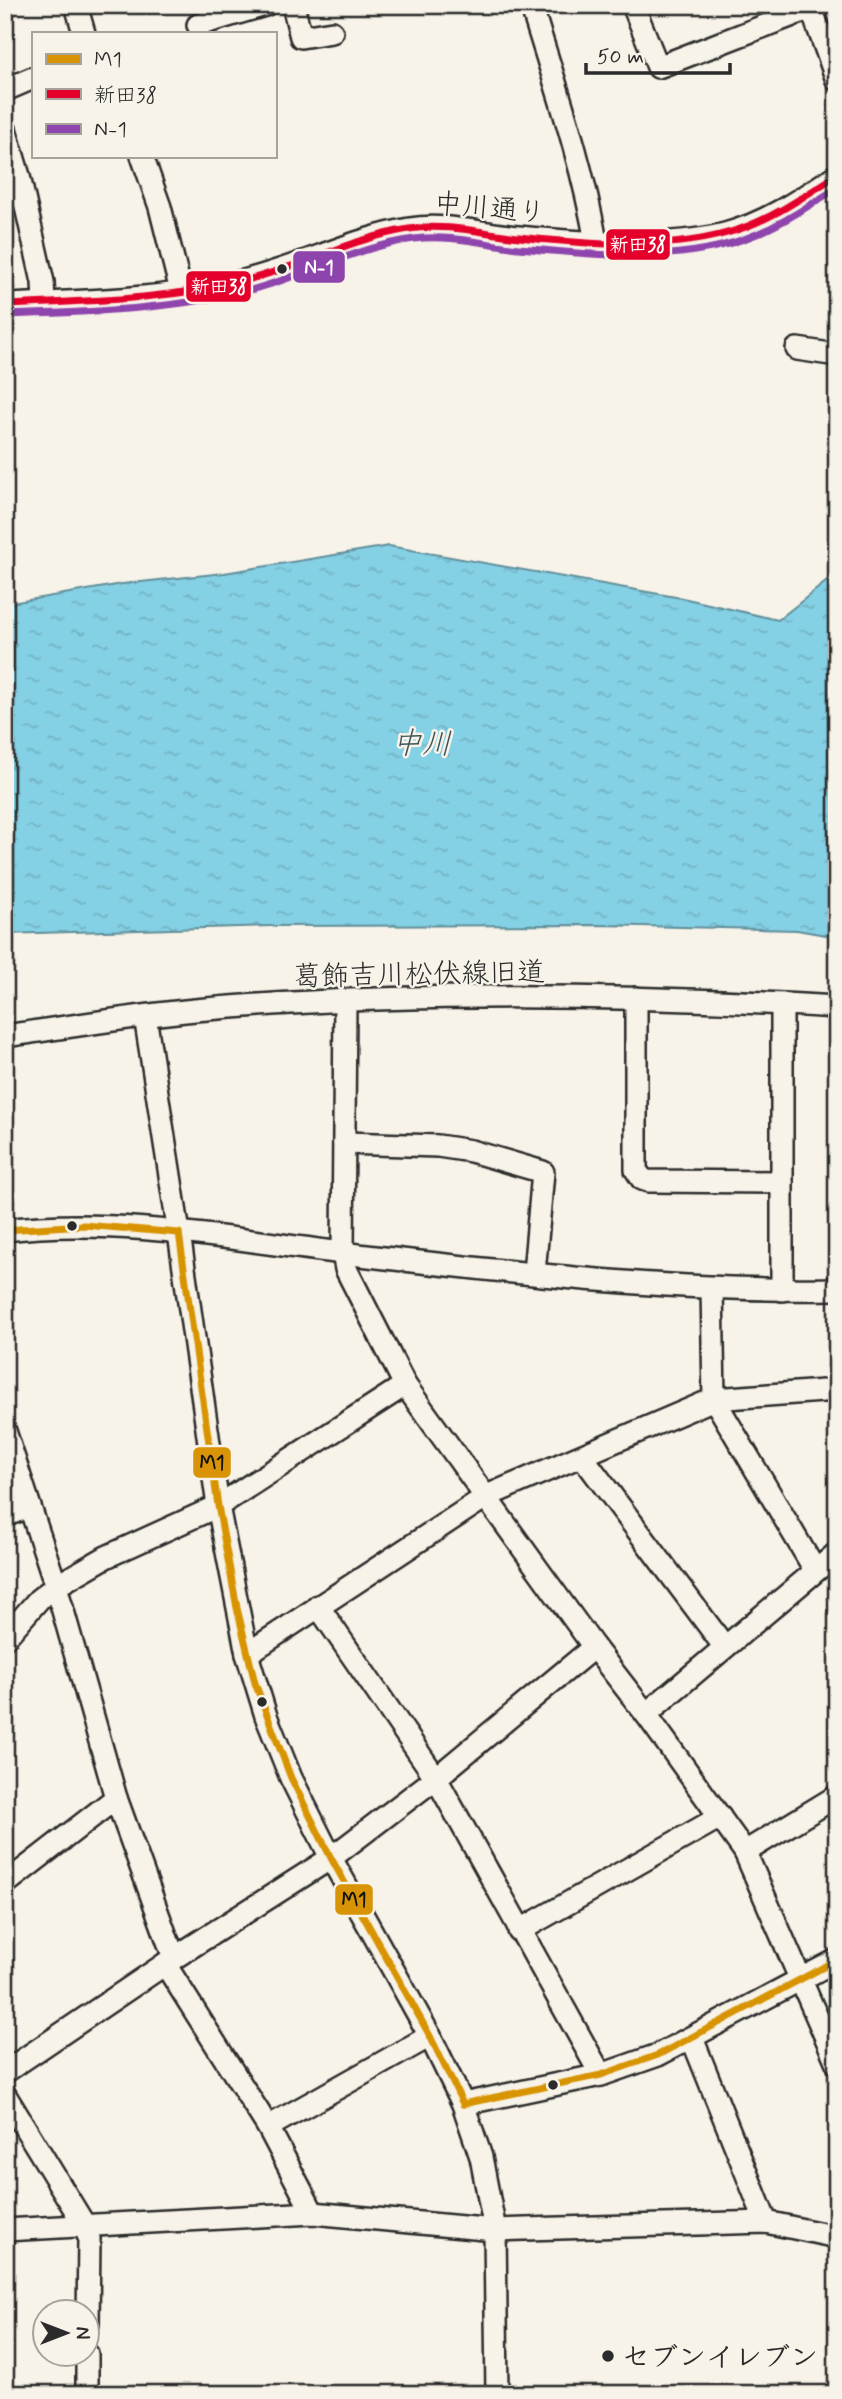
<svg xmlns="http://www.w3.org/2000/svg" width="842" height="2399" font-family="Mynerve,'Klee One',sans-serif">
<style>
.water{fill:url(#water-ripples);stroke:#608e9a;stroke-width:2}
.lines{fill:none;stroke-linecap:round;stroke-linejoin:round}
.minor-casing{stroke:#2b2b2b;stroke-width:26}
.minor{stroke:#f7f3e8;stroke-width:21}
.bus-1-casing{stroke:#f7f3e8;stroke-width:12}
.bus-2-casing{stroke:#f7f3e8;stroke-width:12}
.bus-3-casing{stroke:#f7f3e8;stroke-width:12}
.bus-1{stroke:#d89406;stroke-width:7}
.bus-2{stroke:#e4002b;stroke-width:7}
.bus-3{stroke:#8e44ad;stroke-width:7}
.bus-dot{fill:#2b2b2b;stroke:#f7f3e8;stroke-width:2.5}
.labels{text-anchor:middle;stroke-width:5;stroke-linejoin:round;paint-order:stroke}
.street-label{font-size:28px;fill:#2b2b2b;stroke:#f7f3e8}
.poi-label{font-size:28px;font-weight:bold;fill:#2b2b2b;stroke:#f7f3e8;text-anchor:start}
.water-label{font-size:30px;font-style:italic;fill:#415459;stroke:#f7f3e8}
.line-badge{stroke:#f7f3e8;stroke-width:2.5}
.badge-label{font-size:19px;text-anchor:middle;font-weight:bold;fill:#fff}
.pale-badge-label{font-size:19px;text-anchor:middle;font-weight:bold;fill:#111}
</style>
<defs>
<pattern id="water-ripples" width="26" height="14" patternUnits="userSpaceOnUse" patternTransform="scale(1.75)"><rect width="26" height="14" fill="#84d0e4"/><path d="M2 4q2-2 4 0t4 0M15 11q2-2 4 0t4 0" fill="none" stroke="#72b3c4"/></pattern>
</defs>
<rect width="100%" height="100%" fill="#f7f3e8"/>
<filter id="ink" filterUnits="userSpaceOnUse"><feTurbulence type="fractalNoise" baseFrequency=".0143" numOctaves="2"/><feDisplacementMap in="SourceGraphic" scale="14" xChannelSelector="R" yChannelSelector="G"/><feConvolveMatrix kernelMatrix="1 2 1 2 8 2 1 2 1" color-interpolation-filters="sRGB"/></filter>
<g filter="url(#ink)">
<polygon class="water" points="389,546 687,599 778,620 837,573 837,937 797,930 600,925 271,926 5,934 5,604 122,584 224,573"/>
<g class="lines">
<g class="minor-casing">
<g id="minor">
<polyline points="76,5 84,33"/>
<polyline points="293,5 301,37 332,32"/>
<path d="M 531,5 C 555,84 582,161 596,242"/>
<polyline points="633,5 658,67 811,8"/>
<polyline points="810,5 837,80"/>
<polyline points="198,25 265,5"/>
<polyline points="5,90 33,78"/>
<polyline points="5,129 19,176 43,282 44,302"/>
<polyline points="142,156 160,207 181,291"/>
<path d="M 5,305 C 85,301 169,300 247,280 C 302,266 353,239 409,229 C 447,223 482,234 519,237 C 582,243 664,249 725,234 C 767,223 802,198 837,175"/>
<polyline points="797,349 837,355"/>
<polyline points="636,998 636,1170 642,1179 648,1181 782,1182"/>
<polyline points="345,1001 343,1253 346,1269 405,1385 594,1647 646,1714 745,1852 837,2063"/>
<polyline points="145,1016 179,1233 218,1506 247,1654 266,1716 291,1778 331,1858 430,2036 463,2104 481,2157 495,2230 497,2394"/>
<path d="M 5,1036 C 68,1027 131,1016 195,1010 C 408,991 624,994 837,1007"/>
<polyline points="344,1143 438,1146 471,1151 543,1172 534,1273"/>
<path d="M 5,1230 C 118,1217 230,1239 342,1253 C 506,1272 671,1292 837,1289"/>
<polyline points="712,1288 714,1399 815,1570"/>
<polyline points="782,1290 782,1004"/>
<polyline points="5,1431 56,1586 116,1798 174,1958"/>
<polyline points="582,1456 724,1646"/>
<polyline points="5,1516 29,1506"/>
<polyline points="318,1606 436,1778 601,2075"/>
<polyline points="5,1638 39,1599 56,1586 106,1557 218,1506 405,1385"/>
<polyline points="247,1654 487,1496 714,1399 837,1390"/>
<polyline points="646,1714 837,1553"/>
<polyline points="745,1852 837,1796"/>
<polyline points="5,1884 116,1798"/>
<polyline points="519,1931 720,1817"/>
<polyline points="165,1964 268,2127 313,2213"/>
<polyline points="692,2038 766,2222"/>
<polyline points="5,2072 174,1958 331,1858 436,1778 594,1647"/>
<polyline points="5,2095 85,2226 89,2238 88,2324"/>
<polyline points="463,2104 601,2075 658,2055 837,1960"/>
<polyline points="268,2127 430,2036"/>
<polyline points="5,2230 313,2213 495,2230 766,2222 837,2237"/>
<polyline points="87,2394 87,2354"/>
</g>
</g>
<use href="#minor" class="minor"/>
<g class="bus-1-casing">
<g id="bus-1">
<polyline points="5,1230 84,1225 179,1233"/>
<polyline points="179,1233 218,1506 237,1608 255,1683 291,1778 331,1858 430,2036 463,2104"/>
<polyline points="463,2104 601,2075 658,2055 837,1960"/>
</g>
</g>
<g class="bus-2-casing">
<path id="bus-2" d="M 5,305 C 86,301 168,300 247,280 C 302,266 353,238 409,229 C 445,223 483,233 519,237 C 590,244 671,253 740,229 C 775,217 806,195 837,175"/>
</g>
<g class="bus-3-casing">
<path id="bus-3" d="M 5,315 C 86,312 168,310 247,291 C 303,277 356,247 414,239 C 449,234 484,244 519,248 C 591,255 674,264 744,239 C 778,227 807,207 837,188"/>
</g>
<use href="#bus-1" class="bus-1"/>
<use href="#bus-2" class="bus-2"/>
<use href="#bus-3" class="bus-3"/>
</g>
</g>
<g class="bus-dot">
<circle cx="282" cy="269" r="6"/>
<circle cx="72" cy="1226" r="6"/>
<circle cx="262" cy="1702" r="6"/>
<circle cx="553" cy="2085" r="6"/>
<circle cx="608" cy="2356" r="7"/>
</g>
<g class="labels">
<g class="street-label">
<text transform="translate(490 207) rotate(5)" y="10">中川通り</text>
<text transform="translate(419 973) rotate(-1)" y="10">葛飾吉川松伏線旧道</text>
</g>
<g class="poi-label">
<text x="622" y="2366">セブンイレブン</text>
</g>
<g class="water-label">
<text transform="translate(422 743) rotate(1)" y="10">中川</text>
</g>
</g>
<g class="line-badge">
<rect x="605" y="228" width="66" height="33" rx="7" fill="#e4002b"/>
<rect x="292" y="250" width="54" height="34" rx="7" fill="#8e44ad"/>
<rect x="185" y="270" width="67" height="33" rx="7" fill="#e4002b"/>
<rect x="192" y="1446" width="40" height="33" rx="7" fill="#d89406"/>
<rect x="334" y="1883" width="40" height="33" rx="7" fill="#d89406"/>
</g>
<g class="badge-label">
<text x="638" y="251">新田38</text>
<text x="319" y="274">N-1</text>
<text x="219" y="293">新田38</text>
</g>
<g class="pale-badge-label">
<text x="212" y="1469">M1</text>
<text x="354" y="1906">M1</text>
</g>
<rect width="842" height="2399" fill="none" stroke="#f7f3e8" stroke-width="28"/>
<rect x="14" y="14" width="814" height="2371" fill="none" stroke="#2b2b2b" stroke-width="2.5" filter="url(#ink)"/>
<rect x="32" y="32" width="245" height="126" fill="#f7f3e8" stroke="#a5a39c" stroke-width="2"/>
<rect x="46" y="54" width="35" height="10" fill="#d89406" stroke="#a5a39c" stroke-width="2"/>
<text x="94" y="66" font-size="21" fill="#2b2b2b">M1</text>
<rect x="46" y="89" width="35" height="10" fill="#e4002b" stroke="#a5a39c" stroke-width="2"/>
<text x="94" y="102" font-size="21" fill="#2b2b2b">新田38</text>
<rect x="46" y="124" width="35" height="10" fill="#8e44ad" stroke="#a5a39c" stroke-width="2"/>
<text x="94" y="136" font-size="21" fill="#2b2b2b">N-1</text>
<g transform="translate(66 2333) rotate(90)"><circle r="33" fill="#f7f3e8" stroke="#a5a39c" stroke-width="2"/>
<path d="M0-5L12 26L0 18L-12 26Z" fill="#2b2b2b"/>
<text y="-10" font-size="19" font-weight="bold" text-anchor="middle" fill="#2b2b2b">N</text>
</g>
<path d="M586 63v10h144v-10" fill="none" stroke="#2b2b2b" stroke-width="3.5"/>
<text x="597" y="63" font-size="21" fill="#2b2b2b" stroke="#f7f3e8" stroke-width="5" paint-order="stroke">50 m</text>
</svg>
